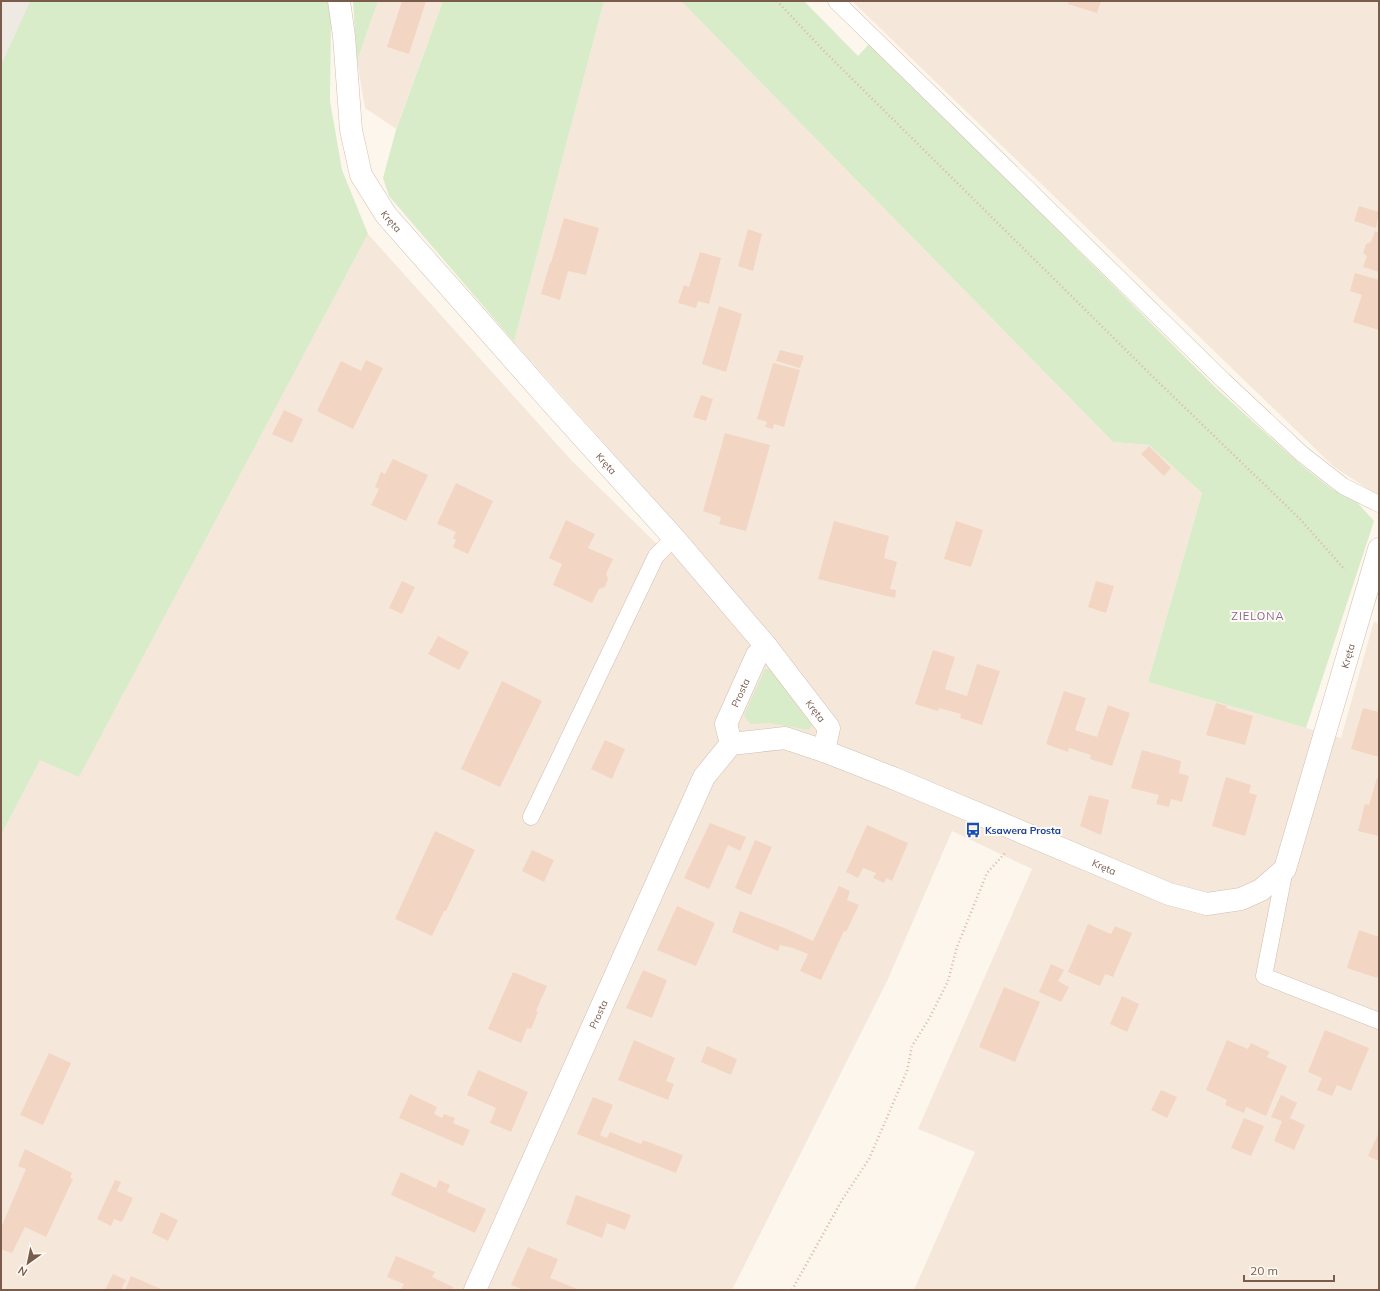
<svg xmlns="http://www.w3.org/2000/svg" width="1380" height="1291" font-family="Mulish,sans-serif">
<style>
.residential{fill:#f5e8da}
.industrial{fill:#efe9e4}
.green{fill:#d8ecc9}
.building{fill:#f3d5c3}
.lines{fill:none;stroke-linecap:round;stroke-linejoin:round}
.service-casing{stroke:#d1beb0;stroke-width:17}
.minor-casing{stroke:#d1beb0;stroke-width:23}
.path{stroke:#d9b8a5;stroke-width:2.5;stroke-dasharray:1 3;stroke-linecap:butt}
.service{stroke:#fff;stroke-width:16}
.minor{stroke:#fff;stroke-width:22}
.labels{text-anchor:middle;stroke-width:4;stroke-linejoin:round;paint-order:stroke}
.street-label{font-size:10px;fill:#7a5c4d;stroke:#fffaf3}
.transit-label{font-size:10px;font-weight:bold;fill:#164399;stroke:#fffaf3;text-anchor:start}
.neighbourhood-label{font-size:11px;letter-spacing:1px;fill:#846695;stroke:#fffaf3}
</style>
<rect width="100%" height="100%" fill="#fdf6ec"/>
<g class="residential">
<polygon points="378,1 443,1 396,129 365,108 357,61"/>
<polygon points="604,1 681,1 1113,442 1149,445 1202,493 1148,682 1341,738 1374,621 1379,625 1379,1290 914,1290 975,1152 918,1129 1032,869 952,831 888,979 732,1290 1,1290 1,835 40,759 79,776 368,234 571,460 667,554 680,528 514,342"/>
<polygon points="852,1 1379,1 1379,496 1334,467"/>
</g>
<polygon class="industrial" points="1,1 30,1 1,65"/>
<g class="green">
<polygon points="30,1 328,1 331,18 330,101 342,170 368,234 79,777 40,760 1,835 1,65"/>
<polygon points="353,1 378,1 357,61"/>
<polygon points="443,1 604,1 514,342 389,196 383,178 396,130"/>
<polygon points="681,1 804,1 858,56 870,43 1217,389 1301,465 1333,490 1354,499 1374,521 1306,728 1148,682 1202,493 1149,445 1113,442"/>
<polygon points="765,669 770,670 812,725 809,730 769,723 750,724 744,715"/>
</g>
<g class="building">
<polygon points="402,1 426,1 409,54 387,47"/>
<polygon points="1069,1 1101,1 1097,13 1068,4"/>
<polygon points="1359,206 1379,212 1376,228 1354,221"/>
<polygon points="564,218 599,228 586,275 568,271 560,300 541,294 550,263 551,263"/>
<polygon points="748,229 762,234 753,271 738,266"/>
<polygon points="1375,231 1379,233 1379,272 1363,267 1367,256 1363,253 1366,244 1371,242"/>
<polygon points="700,252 721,258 709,304 698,301 696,308 678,303 684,285 689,287"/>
<polygon points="1355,273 1379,280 1379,330 1353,322 1362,295 1350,291"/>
<polygon points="719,306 742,314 726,372 702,364"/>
<polygon points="780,350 804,356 800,368 776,361"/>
<polygon points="366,360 383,368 353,429 317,411 341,361 361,371"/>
<polygon points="773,363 800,370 784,427 774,424 773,429 765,427 767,422 757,419"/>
<polygon points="701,395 713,399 706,421 693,417"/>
<polygon points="284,410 303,419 292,443 272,434"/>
<polygon points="725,433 770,445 746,531 719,524 721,517 703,511"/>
<polygon points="1149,446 1171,468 1164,476 1141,454"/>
<polygon points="393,459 428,475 406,521 371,505 379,489 375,487 381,472 385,474"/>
<polygon points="456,483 493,501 468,554 453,547 456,540 453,538 456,532 437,524"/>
<polygon points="566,520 595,534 588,548 613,559 606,574 608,579 605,587 599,589 592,603 553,585 562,564 549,558"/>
<polygon points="834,521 889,536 884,558 897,562 890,589 896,590 895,598 818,579"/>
<polygon points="956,521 983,530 971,567 944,559"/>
<polygon points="402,581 415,587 402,614 389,608"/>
<polygon points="1096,581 1114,586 1106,613 1088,607"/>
<polygon points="438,636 469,652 459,670 428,654"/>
<polygon points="933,650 955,657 945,689 967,696 977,664 1000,671 982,725 960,718 961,714 939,708 938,711 915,704"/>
<polygon points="502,681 542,701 500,787 461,769"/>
<polygon points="1064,691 1086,698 1075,730 1097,737 1108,705 1130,713 1112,766 1090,759 1091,755 1069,748 1068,752 1046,744"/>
<polygon points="1216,703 1227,706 1226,708 1253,716 1245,745 1206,735"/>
<polygon points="1363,708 1379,712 1379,757 1351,749"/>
<polygon points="605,740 625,749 612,779 591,769"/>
<polygon points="1142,750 1181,761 1179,773 1189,776 1182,802 1171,799 1169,807 1156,804 1159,795 1131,788"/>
<polygon points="1226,777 1251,785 1249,793 1257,795 1245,836 1212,826"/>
<polygon points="1377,778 1379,778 1379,836 1358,831 1365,804 1369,805"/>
<polygon points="1089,795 1109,800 1101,835 1080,826"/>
<polygon points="710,823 746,837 740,851 728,845 709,889 684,878"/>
<polygon points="867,825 908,843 892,881 886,878 884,883 873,878 876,873 863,868 858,878 846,872"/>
<polygon points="435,831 475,850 446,911 444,911 432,936 395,919"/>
<polygon points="755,840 772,847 751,895 735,888"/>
<polygon points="532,850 554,860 544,882 522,871"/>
<polygon points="839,886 850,891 847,900 859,905 846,932 844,931 821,980 800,971 808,954 793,948 780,945 778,951 732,932 740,911 787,929 813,941"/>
<polygon points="677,906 715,923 696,966 657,950"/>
<polygon points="1088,924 1111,934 1115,926 1132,933 1113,977 1105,974 1100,986 1068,972"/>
<polygon points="1359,930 1379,937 1379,971 1377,978 1347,968"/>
<polygon points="1051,964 1064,970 1058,981 1069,987 1061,1002 1039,992"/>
<polygon points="643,970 667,980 652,1018 626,1008"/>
<polygon points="513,972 547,986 536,1011 538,1012 531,1029 527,1028 521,1043 488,1029"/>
<polygon points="1004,987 1040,1002 1015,1062 979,1047"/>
<polygon points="1122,996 1139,1004 1127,1032 1110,1024"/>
<polygon points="1325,1030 1369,1048 1351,1091 1337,1085 1332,1096 1317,1090 1322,1078 1308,1072"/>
<polygon points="634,1040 675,1058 666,1081 674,1084 668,1100 618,1080"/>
<polygon points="1227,1040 1248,1049 1251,1043 1270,1052 1267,1057 1287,1066 1266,1116 1246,1107 1244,1113 1225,1105 1227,1100 1206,1090"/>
<polygon points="707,1046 737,1059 731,1075 701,1062"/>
<polygon points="49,1053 71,1063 43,1125 20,1115"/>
<polygon points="478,1070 528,1092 511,1132 490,1123 496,1108 467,1095"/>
<polygon points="1161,1090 1177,1097 1167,1118 1151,1110"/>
<polygon points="410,1094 437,1107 434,1114 442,1118 444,1114 455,1118 453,1123 470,1130 463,1146 399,1118"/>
<polygon points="1281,1095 1297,1103 1290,1118 1305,1125 1294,1150 1274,1141 1282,1121 1271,1117"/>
<polygon points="593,1097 613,1105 600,1135 607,1138 610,1132 641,1144 643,1140 683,1155 676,1173 577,1134"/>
<polygon points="1244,1118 1264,1126 1251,1156 1231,1148"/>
<polygon points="1379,1132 1379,1161 1368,1156"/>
<polygon points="25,1149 72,1173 70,1178 73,1179 46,1237 25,1227 12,1253 1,1249 1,1228 26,1169 18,1166"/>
<polygon points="401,1172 436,1188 439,1180 450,1185 447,1192 486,1209 475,1233 391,1195"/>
<polygon points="115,1180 121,1182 117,1191 133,1198 122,1222 114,1219 111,1226 97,1219"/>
<polygon points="576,1195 631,1215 625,1230 607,1223 602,1238 566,1224"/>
<polygon points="161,1212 178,1220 168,1241 152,1233"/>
<polygon points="528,1247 558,1259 550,1278 580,1290 524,1290 511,1285"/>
<polygon points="396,1256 435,1272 432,1277 453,1287 452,1290 401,1290 404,1284 387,1277"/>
<polygon points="113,1274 126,1280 121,1290 105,1290"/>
<polygon points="131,1276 163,1290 125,1290"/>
</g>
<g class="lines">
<g class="service-casing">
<g id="service">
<polyline points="836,1 1224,381 1302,454 1343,486 1379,504"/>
<polyline points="531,817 656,556 674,538"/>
<polyline points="1285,869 1264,976 1379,1021"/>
</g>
</g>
<g class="minor-casing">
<g id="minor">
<path id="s1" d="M 339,1 L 344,36 L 351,130 L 361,175 L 386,215 L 552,403 L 674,538 L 766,646 L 829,728 L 824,751"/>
<path id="s2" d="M 731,744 L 726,724 L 757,655 L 766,646"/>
<path id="s3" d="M 475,1290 L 704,777 L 731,744 L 785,738 L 824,751 L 893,778 L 1169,894 L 1207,904 L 1241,899 L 1261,890 L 1285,869 L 1379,549"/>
</g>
</g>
<g class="path">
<polyline points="777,1 825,52 1149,373 1300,519 1345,570"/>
<polyline points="792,1290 842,1200 869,1159 907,1071 912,1046 929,1019 948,981 957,947 987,873 1005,853"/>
</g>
<use href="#service" class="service"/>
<use href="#minor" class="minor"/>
</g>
<defs>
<g id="bus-bare" transform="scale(1.2)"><path d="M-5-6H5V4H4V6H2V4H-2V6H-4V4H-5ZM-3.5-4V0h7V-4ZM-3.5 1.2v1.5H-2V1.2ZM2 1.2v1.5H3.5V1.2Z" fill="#1a4fb4" stroke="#fffaf3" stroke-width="2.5" paint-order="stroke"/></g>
</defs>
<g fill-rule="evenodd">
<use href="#bus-bare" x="973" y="830"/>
</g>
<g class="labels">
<g class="street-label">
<text dy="4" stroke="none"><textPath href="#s1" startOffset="231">Kręta</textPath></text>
<text dy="4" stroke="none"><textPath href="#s1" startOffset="555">Kręta</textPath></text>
<text dy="4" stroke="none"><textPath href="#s3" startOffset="1423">Kręta</textPath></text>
<text dy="4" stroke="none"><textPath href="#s2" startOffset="55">Prosta</textPath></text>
<text dy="4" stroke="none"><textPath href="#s1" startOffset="879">Kręta</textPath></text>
<text dy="4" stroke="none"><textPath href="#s3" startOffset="1003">Kręta</textPath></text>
<text dy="4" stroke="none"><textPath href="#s3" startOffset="302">Prosta</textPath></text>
</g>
<g class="transit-label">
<text x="985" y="834">Ksawera Prosta</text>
</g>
<g class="neighbourhood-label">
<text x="1258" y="620">ZIELONA</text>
</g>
</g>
<rect width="1380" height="1291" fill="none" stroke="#7a5c4d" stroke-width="4"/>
<g transform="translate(28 1263) rotate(213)" stroke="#fffaf3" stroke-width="3" paint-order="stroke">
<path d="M0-3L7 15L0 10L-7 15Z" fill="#7a5c4d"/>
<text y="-6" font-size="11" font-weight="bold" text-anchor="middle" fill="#7a5c4d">N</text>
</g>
<path d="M1244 1275v6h90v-6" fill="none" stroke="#7a5c4d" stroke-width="2"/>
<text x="1250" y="1275" font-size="12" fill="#7a5c4d" stroke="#fffaf3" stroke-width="3" paint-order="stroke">20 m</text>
</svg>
